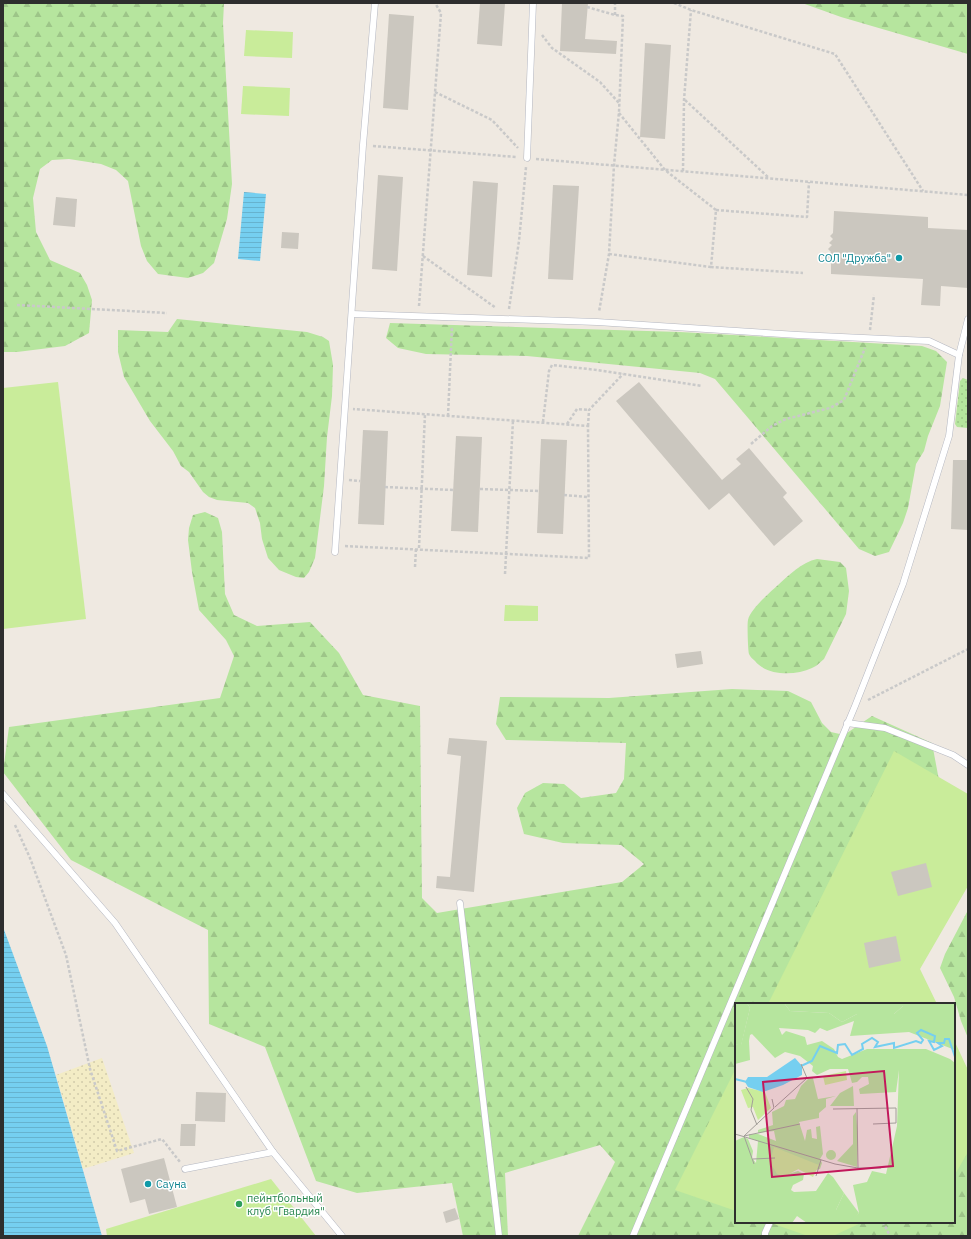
<svg xmlns="http://www.w3.org/2000/svg" width="971" height="1239" font-family="'IBM Plex Sans',sans-serif">
<style>
.grass{fill:url(#grass-dots)}
.forest{fill:url(#forest-firs)}
.sand{fill:url(#sand-dots)}
.pitch{fill:#c9ec9a}
.water{fill:url(#water-rules)}
.building{fill:#cbc7bf}
.lines{fill:none;stroke-linecap:round;stroke-linejoin:round}
.lane-casing{stroke:#b4b7c1;stroke-width:7}
.path{stroke:#c9c9c9;stroke-width:2.5;stroke-dasharray:3 2;stroke-linecap:butt}
.lane{stroke:#fff;stroke-width:6}
.culture-dot{fill:#0f9aa8;stroke:#fff;stroke-width:1.5}
.leisure-dot{fill:#2e9e5b;stroke:#fff;stroke-width:1.5}
.labels{text-anchor:middle;stroke-width:3;stroke-linejoin:round;paint-order:stroke}
.culture-label{font-size:11px;fill:#0d838f;stroke:#fff;text-anchor:end}
.leisure-label{font-size:11px;fill:#27864d;stroke:#fff;text-anchor:start}
.inset-river{fill:none;stroke:#75cff0;stroke-width:2}
.inset-road{fill:none;stroke:#a29e99;stroke-width:1}
.view{fill:#c2185b;fill-opacity:0.15;stroke:#c2185b;stroke-width:2}
.inset-edge{fill:none;stroke:#2e2e2e;stroke-width:2}
</style>
<defs>
<pattern id="grass-dots" width="8" height="8" patternUnits="userSpaceOnUse"><rect width="8" height="8" fill="#b6e59e"/><path d="M2 2h.1M6 6h.1" fill="none" stroke="#9dc588" stroke-width="1.8" stroke-linecap="round"/></pattern>
<pattern id="forest-firs" width="22" height="20" patternUnits="userSpaceOnUse"><rect width="22" height="20" fill="#b6e59e"/><path d="M5 1l3.5 6h-7zM16 11l3.5 6h-7z" fill="#9dc588"/></pattern>
<pattern id="sand-dots" width="8" height="8" patternUnits="userSpaceOnUse"><rect width="8" height="8" fill="#f3ecc5"/><path d="M2 2h.1M6 6h.1" fill="none" stroke="#d1cbaa" stroke-width="1.8" stroke-linecap="round"/></pattern>
<pattern id="water-rules" width="6" height="5" patternUnits="userSpaceOnUse"><rect width="6" height="5" fill="#75cff0"/><path d="M0 2.5h6" fill="none" stroke="#66b2ce"/></pattern>
</defs>
<rect width="100%" height="100%" fill="#efe9e1"/>
<polygon class="grass" points="963,378 968,380 968,428 957,427 955,424 960,381"/>
<g class="forest">
<polygon points="3,3 224,3 223,23 232,184 227,219 214,263 203,273 188,278 158,274 147,261 141,246 128,181 116,170 101,164 69,159 52,160 40,169 33,198 36,232 50,260 80,273 87,285 92,300 89,333 65,346 17,352 3,352"/>
<polygon points="802,3 968,3 968,54 841,17"/>
<polygon points="177,319 307,332 323,337 329,341 333,365 332,396 327,437 324,486 315,558 309,572 304,578 296,577 279,570 268,558 262,539 260,523 255,508 248,503 217,500 209,497 203,492 189,472 181,466 173,451 150,421 124,377 118,352 118,330 168,332"/>
<polygon points="390,323 680,332 922,346 936,351 947,362 940,406 928,436 924,451 916,464 908,508 903,523 889,552 875,556 859,549 715,379 700,373 527,356 426,354 398,348 386,338"/>
<polygon points="205,512 218,518 222,532 225,594 234,615 257,626 310,622 339,653 363,695 420,706 422,898 437,913 622,882 644,864 621,845 563,843 524,834 517,808 525,793 543,783 564,784 581,798 616,793 624,779 626,743 506,740 496,724 500,697 609,698 732,689 788,691 811,702 822,723 831,732 844,735 872,716 932,743 941,791 817,1004 736,1004 736,1222 954,1222 954,1112 968,1092 968,1236 578,1236 615,1162 600,1145 505,1173 508,1236 463,1236 452,1183 357,1193 316,1181 265,1047 209,1024 208,930 71,860 3,772 9,727 220,698 234,656 226,640 199,610 192,572 188,540 189,528 193,515"/>
<path d="M 817,559 L 840,562 L 846,568 L 849,591 L 846,614 L 824,659 C 820,662 817,666 812,668 C 795,676 767,676 755,661 C 753,659 750,657 749,654 C 748,651 747,624 748,620 C 750,610 769,593 777,586 C 789,575 802,562 817,559 Z"/>
<polygon points="968,910 968,1038 961,1021 954,997 940,968 945,954"/>
</g>
<polygon class="sand" points="102,1058 134,1153 83,1169 56,1075"/>
<g class="pitch">
<polygon points="246,30 293,32 292,58 244,56"/>
<polygon points="243,86 290,88 289,116 241,114"/>
<polygon points="58,382 86,619 3,629 3,388"/>
<polygon points="505,605 538,606 538,621 504,621"/>
<polygon points="894,751 968,794 968,886 920,969 937,1004 768,1004"/>
<polygon points="954,1040 968,1070 968,1152 954,1176"/>
<polygon points="736,1068 736,1211 675,1190"/>
<polygon points="271,1179 316,1236 107,1236 106,1229"/>
<polygon points="768,1222 863,1222 833,1236 808,1236"/>
</g>
<g class="water">
<polygon points="244,192 266,194 260,261 238,259"/>
<polygon points="3,927 47,1046 102,1236 3,1236"/>
</g>
<g class="building">
<polygon points="480,3 505,3 502,46 477,44"/>
<polygon points="562,3 588,3 585,39 617,41 616,54 560,51"/>
<polygon points="389,14 414,16 408,110 383,108"/>
<polygon points="645,43 671,45 665,139 640,137"/>
<polygon points="378,175 403,177 397,271 372,269"/>
<polygon points="473,181 498,183 492,277 467,275"/>
<polygon points="553,185 579,186 573,280 548,279"/>
<polygon points="56,197 77,199 75,227 53,225"/>
<polygon points="834,211 928,217 928,228 968,230 968,288 941,286 940,306 921,305 923,279 831,274 831,260 828,256 831,252 828,249 832,245 829,243 833,239 830,236 833,233"/>
<polygon points="282,232 299,233 298,249 281,248"/>
<polygon points="639,382 722,480 741,464 736,459 749,448 787,493 783,497 803,521 774,546 729,493 709,510 616,401"/>
<polygon points="363,430 388,431 384,525 358,524"/>
<polygon points="456,436 482,437 478,532 451,531"/>
<polygon points="541,439 567,440 563,534 537,533"/>
<polygon points="953,460 968,460 968,530 951,529"/>
<polygon points="701,651 703,664 677,668 675,654"/>
<polygon points="449,738 487,741 474,892 436,888 437,876 450,877 461,756 447,754"/>
<polygon points="926,863 932,887 898,896 891,872"/>
<polygon points="896,936 901,961 869,968 864,943"/>
<polygon points="196,1092 226,1093 225,1122 195,1121"/>
<polygon points="181,1124 196,1124 195,1146 180,1146"/>
<polygon points="164,1158 177,1207 149,1214 145,1199 130,1203 121,1169"/>
<polygon points="455,1208 459,1219 446,1223 443,1212"/>
</g>
<g class="lines">
<g class="lane-casing">
<g id="lane">
<polyline points="527,158 533,3"/>
<polyline points="352,314 597,322 798,335 929,341 959,355 949,436 903,584 855,706 633,1236"/>
<polyline points="959,355 968,319"/>
<polyline points="335,552 363,145 375,3"/>
<polyline points="847,723 885,728 953,755 968,765"/>
<polyline points="3,794 115,923 273,1152"/>
<polyline points="460,903 499,1236"/>
<polyline points="185,1169 273,1152 342,1236"/>
<polyline points="765,1236 765,1233 770,1222"/>
</g>
</g>
<g class="path">
<polyline points="674,3 691,10 835,54 923,191"/>
<polyline points="587,7 615,15 623,16 619,112 614,165 609,254 599,312"/>
<polyline points="615,15 615,3"/>
<polyline points="542,35 552,48 600,82 619,103"/>
<polyline points="435,92 492,120 518,148"/>
<polyline points="685,100 769,178"/>
<polyline points="619,113 665,170 716,210 711,267 803,273"/>
<polyline points="373,146 517,157"/>
<polyline points="536,159 968,195"/>
<polyline points="683,171 684,100 691,10"/>
<polyline points="716,210 807,217 809,182"/>
<polyline points="609,254 711,267"/>
<polyline points="423,256 496,308"/>
<polyline points="17,305 167,313"/>
<polyline points="419,306 441,13 435,3"/>
<polyline points="509,309 519,241 526,167"/>
<polyline points="870,330 874,295"/>
<polyline points="448,416 452,326"/>
<polyline points="543,422 549,371 552,365 597,370 702,386"/>
<polyline points="567,424 577,409 589,410"/>
<polyline points="588,426 589,410 623,374"/>
<polyline points="751,444 772,426 786,419 830,408 844,400 865,348"/>
<polyline points="349,480 360,481"/>
<polyline points="385,487 453,490"/>
<polyline points="480,489 539,491"/>
<polyline points="564,495 588,497"/>
<polyline points="345,546 589,558 588,426 353,409"/>
<polyline points="419,548 425,414"/>
<polyline points="415,567 416,548"/>
<polyline points="505,574 513,420"/>
<polyline points="868,700 968,649"/>
<polyline points="15,825 30,858 66,955 90,1069 117,1151 162,1139 180,1162"/>
<polyline points="883,1222 890,1236"/>
</g>
<use href="#lane" class="lane"/>
</g>
<g class="culture-dot">
<circle cx="899" cy="258" r="4"/>
<circle cx="148" cy="1184" r="4"/>
</g>
<circle class="leisure-dot" cx="239" cy="1204" r="4"/>
<g class="labels">
<g class="culture-label">
<text x="891" y="262">СОЛ "Дружба"</text>
<text x="156" y="1188" text-anchor="start">Сауна</text>
</g>
<g class="leisure-label">
<text x="247" y="1202">пейнтбольный<tspan x="247" dy="13">клуб "Гвардия"</tspan></text>
</g>
</g>
<g transform="translate(735 1003)">
<rect width="220" height="220" fill="#efe9e1"/>
<path d="M 0,0 L 12,0 L 15,5 L 6,43 L 0,41 ZM 49,0 L 168,0 L 168,3 L 159,11 L 122,11 L 107,19 L 94,10 L 55,8 ZM 109,190 L 124,210 L 115,219 L 104,220 L 101,216 L 101,207 Z" fill="#b6e59e"/>
<path d="M 12,0 L 49,0 L 55,8 L 94,10 L 107,19 L 122,11 L 159,11 L 168,3 L 168,0 L 220,0 L 220,47 L 174,29 L 115,33 L 119,18 L 92,28 L 85,25 L 80,30 L 73,27 L 44,25 L 47,32 L 51,28 L 70,34 L 72,42 L 87,38 L 99,46 L 103,54 L 107,56 L 132,46 L 191,46 L 215,56 L 220,60 L 220,220 L 111,220 L 124,210 L 118,182 L 132,179 L 137,168 L 151,171 L 162,123 L 164,67 L 161,89 L 125,91 L 124,86 L 134,81 L 133,74 L 127,74 L 122,79 L 117,80 L 113,66 L 95,66 L 82,72 L 77,68 L 78,63 L 65,53 L 50,49 L 40,55 L 17,31 L 15,32 L 14,38 L 15,57 L 0,61 L 0,41 L 6,42 L 15,5 ZM 74,75 L 78,75 L 83,96 L 101,93 L 91,96 L 91,104 L 84,110 L 84,115 L 64,119 L 70,138 L 72,127 L 76,126 L 77,135 L 82,136 L 81,124 L 85,123 L 88,151 L 85,156 L 87,160 L 85,166 L 80,167 L 72,162 L 50,172 L 63,168 L 69,171 L 68,177 L 58,182 L 56,187 L 59,189 L 81,188 L 93,170 L 98,174 L 109,190 L 101,207 L 104,220 L 72,220 L 62,213 L 57,220 L 0,220 L 0,138 L 9,134 L 13,136 L 18,148 L 17,155 L 21,160 L 23,138 L 14,135 L 14,131 L 23,131 L 41,138 L 39,128 L 23,130 L 23,127 L 38,122 L 37,109 L 49,103 L 51,97 L 60,96 L 66,83 ZM 118,83 L 119,103 L 95,103 L 105,90 ZM 121,109 L 123,137 L 122,164 L 102,158 L 118,141 L 118,113 ZM91 152a5 5 0 1 1 10 0a5 5 0 1 1-10 0Z" fill="#b6e59e"/>
<path d="M 111,68 L 112,77 L 90,82 L 88,73 ZM 13,85 L 30,89 L 36,105 L 23,117 L 18,104 L 13,105 L 6,87 ZM 39,144 L 84,162 L 78,174 L 63,166 L 49,174 L 42,171 L 35,159 Z" fill="#c9ec9a"/>
<path d="M 60,55 L 67,63 L 67,72 L 48,82 L 28,89 L 13,84 L 10,79 L 13,74 L 32,74 Z" fill="#75cff0"/>
<path class="inset-river" d="M 66,63 L 77,58 L 85,43 L 102,50 L 103,42 L 110,41 L 117,52 L 128,46 L 127,41 L 137,35 L 143,39 L 140,44 L 159,40 L 159,45 L 181,38 L 186,40 L 188,37 L 182,30 L 186,27 L 200,33 L 199,39 L 194,38 L 199,47 L 207,43 L 203,40 L 209,40 L 210,36 L 214,36 L 220,54M 0,76 L 12,79"/>
<path class="inset-road" d="M 11,84 L 18,96 L 16,107 L 22,122M 37,96 L 39,105 L 9,133 L 65,121M 40,104 L 72,75 L 66,61M 98,106 L 161,105 L 161,120 L 138,121M 0,131 L 100,161 L 123,165 L 122,105M 9,133 L 19,161M 18,156 L 40,155M 123,165 L 146,165M 81,173 L 86,157"/>
<path class="view" d="M 149,68 L 158,163 L 37,174 L 28,79 Z"/>
<rect width="220" height="220" class="inset-edge"/>
</g>
<rect width="971" height="1239" fill="none" stroke="#2e2e2e" stroke-width="8"/>
</svg>
